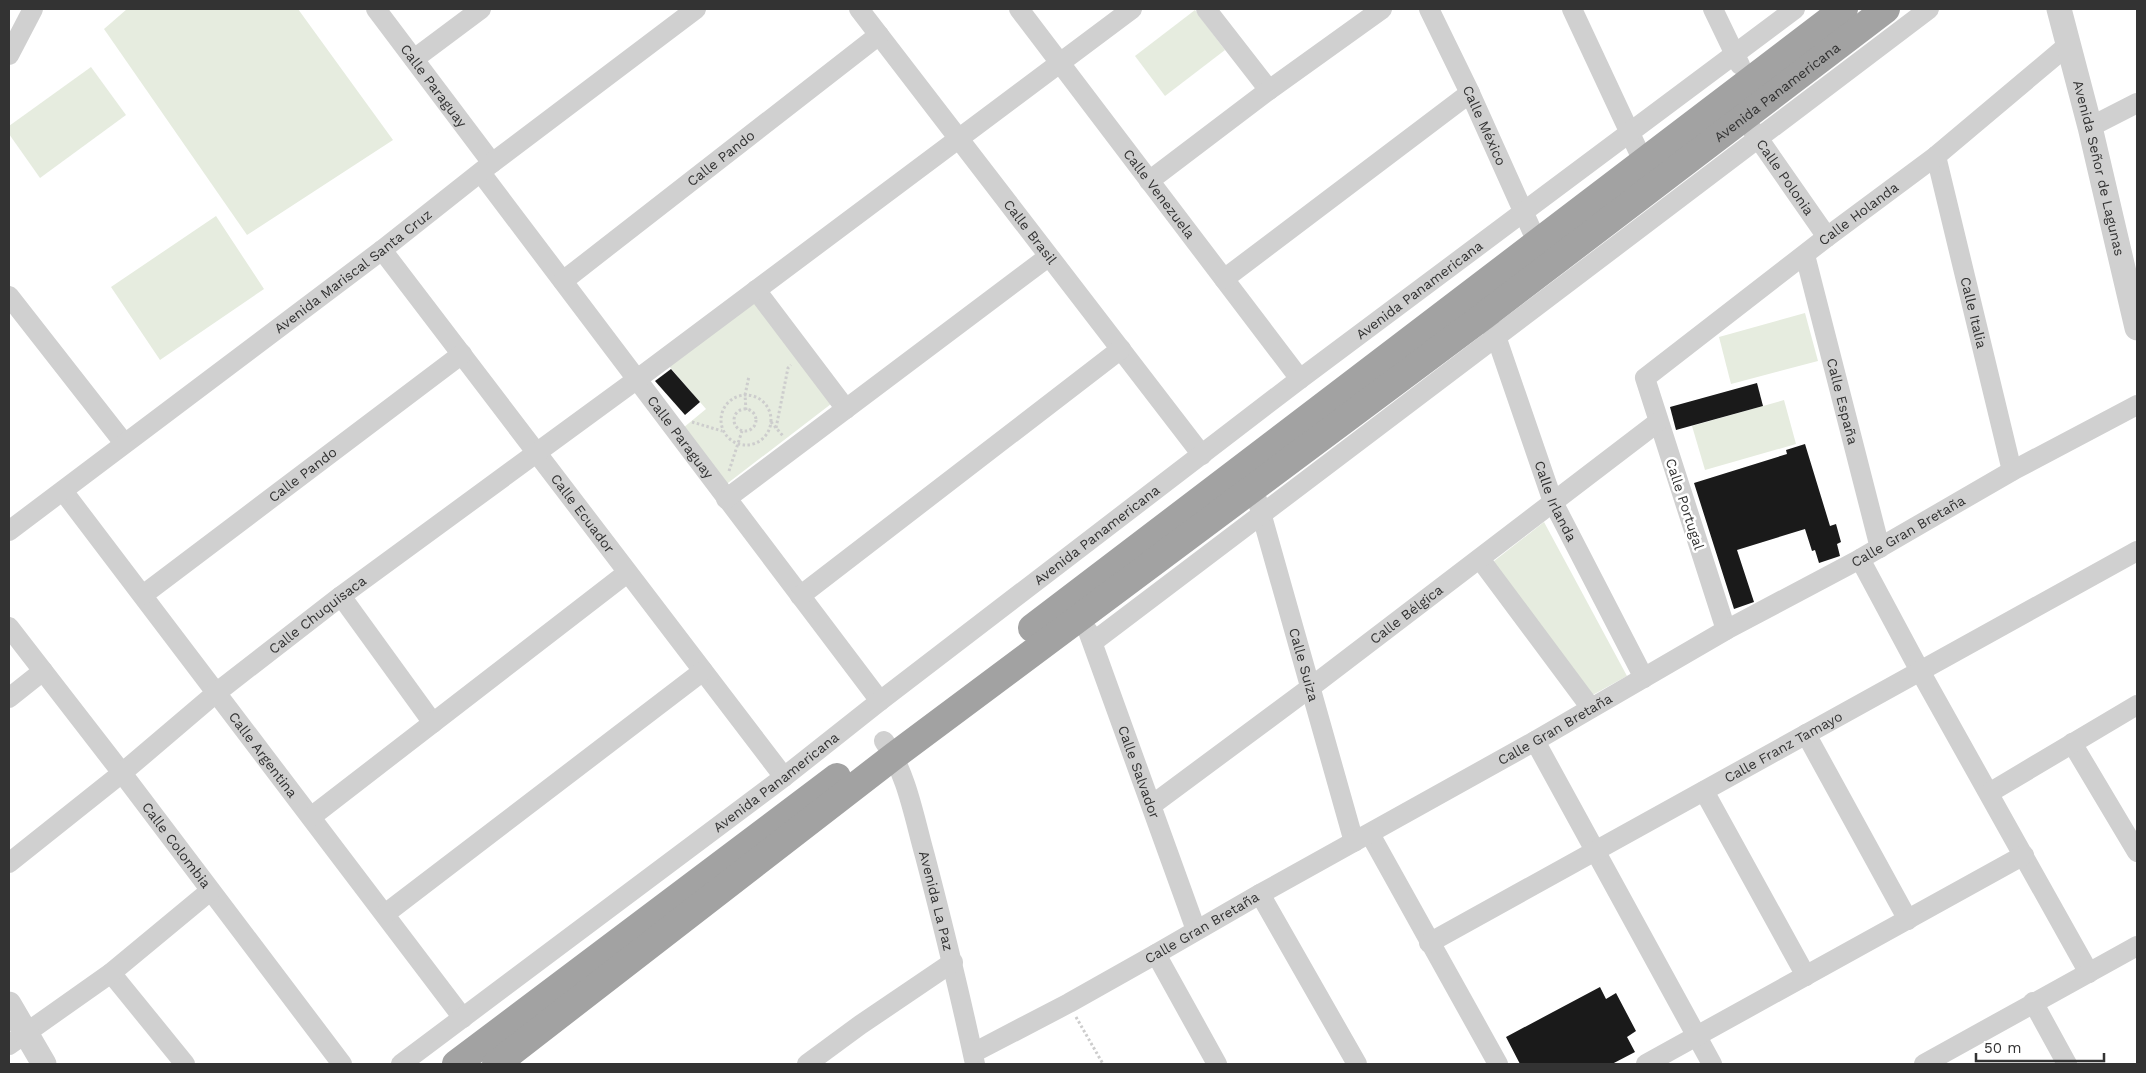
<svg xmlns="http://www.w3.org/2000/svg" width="2146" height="1073" font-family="'Work Sans',sans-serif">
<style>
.green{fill:#e6ecdf}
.building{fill:#1a1a1a}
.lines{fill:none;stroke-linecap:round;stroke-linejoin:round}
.path{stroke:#cdcdcd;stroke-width:3;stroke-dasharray:2.5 2.5;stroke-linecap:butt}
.minor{stroke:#d0d0d0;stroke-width:20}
.tertiary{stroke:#d0d0d0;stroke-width:25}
.trunk{stroke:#a2a2a2;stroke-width:28}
.labels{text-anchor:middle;stroke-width:5;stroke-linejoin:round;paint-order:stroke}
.street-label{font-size:14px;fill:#333;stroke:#fff}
</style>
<rect width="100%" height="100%" fill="#fff"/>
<g class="green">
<polygon points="127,9 298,9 393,140 247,235 104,29"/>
<polygon points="1195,10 1225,50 1165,96 1135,56"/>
<polygon points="91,67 126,115 40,178 9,134 9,126"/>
<polygon points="216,216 264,289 160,360 111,287"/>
<polygon points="754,300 831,404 724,486 683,428 706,409 669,366"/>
<polygon points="1805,313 1818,361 1731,384 1719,337"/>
<polygon points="1784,400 1796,444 1705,470 1692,426"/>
<polygon points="1544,522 1627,676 1589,697 1489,565"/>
</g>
<g class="building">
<polygon points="671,369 700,402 685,415 655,381"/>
<polygon points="1757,383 1763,406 1676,430 1670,407"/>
<polygon points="1805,444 1830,526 1836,524 1841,542 1837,544 1840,556 1819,563 1815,550 1812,551 1805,529 1737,550 1754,602 1734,609 1694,483 1787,454 1786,450"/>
<polygon points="1600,987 1606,999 1616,993 1636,1031 1627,1037 1635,1052 1612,1064 1520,1064 1506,1037"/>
</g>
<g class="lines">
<g class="path">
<circle cx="746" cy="420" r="25"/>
<circle cx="745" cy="420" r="11"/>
<polyline points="746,410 745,395 749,376"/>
<polyline points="692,422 722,431"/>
<polyline points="771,422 783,436"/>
<polyline points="776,428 788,368 791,365"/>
<polyline points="729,471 742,431"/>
<polyline points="1076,1017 1103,1064"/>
</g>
<g class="minor">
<path id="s1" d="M 376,9 L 492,163"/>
<path id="s2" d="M 859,9 L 1202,455"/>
<path id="s3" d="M 1019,9 L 1300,379"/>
<polyline points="1206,9 1269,90"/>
<path id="s4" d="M 1429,9 L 1470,93 L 1537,242"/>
<polyline points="1572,9 1643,161"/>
<polyline points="1713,9 1740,65"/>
<polyline points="9,55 33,9"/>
<polyline points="414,59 481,9"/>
<polyline points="2090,127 2137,103"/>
<path id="s5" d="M 1751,128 L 1827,237"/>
<path id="s6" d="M 1936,156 L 2012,471"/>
<path id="s7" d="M 481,173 L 880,701"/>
<polyline points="1149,181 1269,90 1382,9"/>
<path id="s8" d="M 382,250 L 784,777"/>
<path id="s9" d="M 1805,255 L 1880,548"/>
<polyline points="1224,279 1470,93"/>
<path id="s10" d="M 563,281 L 879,35"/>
<polyline points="756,290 846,409"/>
<polyline points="9,296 124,443"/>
<path id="s11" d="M 1490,325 L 1498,342 L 1553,502 L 1644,678"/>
<path id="s12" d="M 63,491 L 463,1018"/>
<polyline points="726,499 1048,257"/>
<path id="s13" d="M 1258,502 L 1354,842"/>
<path id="s14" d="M 9,531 L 382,250 L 492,163 L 696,9"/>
<polyline points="1480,559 1591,708"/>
<polyline points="1860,559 1920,671 2089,973"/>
<path id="s15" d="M 143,595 L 462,354"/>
<polyline points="341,596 433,723"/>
<polyline points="800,596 1121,349"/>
<path id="s16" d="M 9,627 L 122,773 L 342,1064"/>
<path id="s17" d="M 1726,630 L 1645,378 L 1827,237 L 1936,156 L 2068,45"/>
<path id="s18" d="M 1088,631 L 1196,930"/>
<polyline points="1093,642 1929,9"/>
<polyline points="9,698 43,671"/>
<polyline points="1806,734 1908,920"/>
<path id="s19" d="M 884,741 C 907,774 914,817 925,856 C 943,925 960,994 975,1064"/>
<polyline points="1535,741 1712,1064"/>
<polyline points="2072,743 2137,852"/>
<polyline points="1704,791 1806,976"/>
<polyline points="1989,793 2137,705"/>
<path id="s20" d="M 1152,805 L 1311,687 L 1658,422"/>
<polyline points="311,817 627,573"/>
<polyline points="1370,834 1498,1064"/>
<path id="s21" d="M 9,863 L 122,773 L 216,693 L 341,596 L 636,380 L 1132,9"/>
<polyline points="1260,894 1357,1064"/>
<polyline points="385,914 703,671"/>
<path id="s22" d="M 1429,943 L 2137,551"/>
<polyline points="1156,954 1217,1064"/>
<polyline points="111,973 185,1064"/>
<polyline points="2033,1002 2067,1064"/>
<polyline points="9,1045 111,973 210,891"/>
<path id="s23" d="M 973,1053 L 1069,1003 L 1156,954 L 1260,894 L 1535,741 L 1726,630 L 1860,559 L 2012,471 L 2137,405"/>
<path id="s24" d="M 401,1064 L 784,777 L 880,701 L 1300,379 L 1795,9"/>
<polyline points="807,1064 860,1025 953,962"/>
<polyline points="1646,1064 2024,855"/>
<polyline points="1924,1064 2137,946"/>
</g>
<g class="tertiary">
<path id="s25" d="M 2059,9 L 2090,127 L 2137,328"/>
<polyline points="9,1004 44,1064"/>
</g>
<g class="trunk">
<polyline points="1032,628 1844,9"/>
<polyline points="456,1064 837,777"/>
<path id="s26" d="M 496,1064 L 894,756 L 1485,315 L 1886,9"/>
</g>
</g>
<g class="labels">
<g class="street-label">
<text dy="5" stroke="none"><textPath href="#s1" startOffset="96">Calle Paraguay</textPath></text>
<text dy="5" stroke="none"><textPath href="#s26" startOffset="1608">Avenida Panamericana</textPath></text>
<text dy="5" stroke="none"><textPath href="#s4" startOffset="129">Calle México</textPath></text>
<text dy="5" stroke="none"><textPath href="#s10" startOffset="200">Calle Pando</textPath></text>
<text dy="5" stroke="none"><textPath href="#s25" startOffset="164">Avenida Señor de Lagunas</textPath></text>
<text dy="5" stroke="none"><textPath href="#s5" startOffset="60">Calle Polonia</textPath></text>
<text dy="5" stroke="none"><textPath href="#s3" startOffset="232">Calle Venezuela</textPath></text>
<text dy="5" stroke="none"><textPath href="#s17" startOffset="534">Calle Holanda</textPath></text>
<text dy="5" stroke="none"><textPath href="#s2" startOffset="281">Calle Brasil</textPath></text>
<text dy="5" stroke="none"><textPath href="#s14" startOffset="431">Avenida Mariscal Santa Cruz</textPath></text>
<text dy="5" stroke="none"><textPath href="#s24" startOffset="1279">Avenida Panamericana</textPath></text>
<text dy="5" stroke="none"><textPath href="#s6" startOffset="161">Calle Italia</textPath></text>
<text dy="5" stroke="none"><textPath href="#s9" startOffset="151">Calle España</textPath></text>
<text dy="5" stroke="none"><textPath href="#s7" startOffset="331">Calle Paraguay</textPath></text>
<text dy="5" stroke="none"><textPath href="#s15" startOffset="200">Calle Pando</textPath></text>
<text dy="5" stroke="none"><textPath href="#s11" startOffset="188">Calle Irlanda</textPath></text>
<text transform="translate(1685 504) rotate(72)" y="5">Calle Portugal</text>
<text dy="5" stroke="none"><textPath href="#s8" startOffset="331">Calle Ecuador</textPath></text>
<text dy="5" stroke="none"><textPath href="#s23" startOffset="1071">Calle Gran Bretaña</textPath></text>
<text dy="5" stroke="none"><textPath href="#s24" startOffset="874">Avenida Panamericana</textPath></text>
<text dy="5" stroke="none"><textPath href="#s21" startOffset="396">Calle Chuquisaca</textPath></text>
<text dy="5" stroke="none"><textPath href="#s20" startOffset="318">Calle Bélgica</textPath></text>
<text dy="5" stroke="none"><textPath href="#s13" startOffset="169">Calle Suiza</textPath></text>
<text dy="5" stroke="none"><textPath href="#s23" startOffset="666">Calle Gran Bretaña</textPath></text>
<text dy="5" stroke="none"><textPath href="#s22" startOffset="405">Calle Franz Tamayo</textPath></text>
<text dy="5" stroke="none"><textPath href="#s12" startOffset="331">Calle Argentina</textPath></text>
<text dy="5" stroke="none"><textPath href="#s18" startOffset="150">Calle Salvador</textPath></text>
<text dy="5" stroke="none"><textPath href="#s24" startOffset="469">Avenida Panamericana</textPath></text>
<text dy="5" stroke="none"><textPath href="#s16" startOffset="275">Calle Colombia</textPath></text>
<text dy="5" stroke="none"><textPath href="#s19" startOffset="169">Avenida La Paz</textPath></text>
<text dy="5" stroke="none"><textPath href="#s23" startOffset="261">Calle Gran Bretaña</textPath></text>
</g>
</g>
<rect width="2146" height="1073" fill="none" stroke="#333333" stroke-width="20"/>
<path d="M1976 1053v8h128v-8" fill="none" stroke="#333333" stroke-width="2.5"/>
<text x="1984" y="1053" font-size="15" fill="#333333" stroke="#ffffff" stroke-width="4" paint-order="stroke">50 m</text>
</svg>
